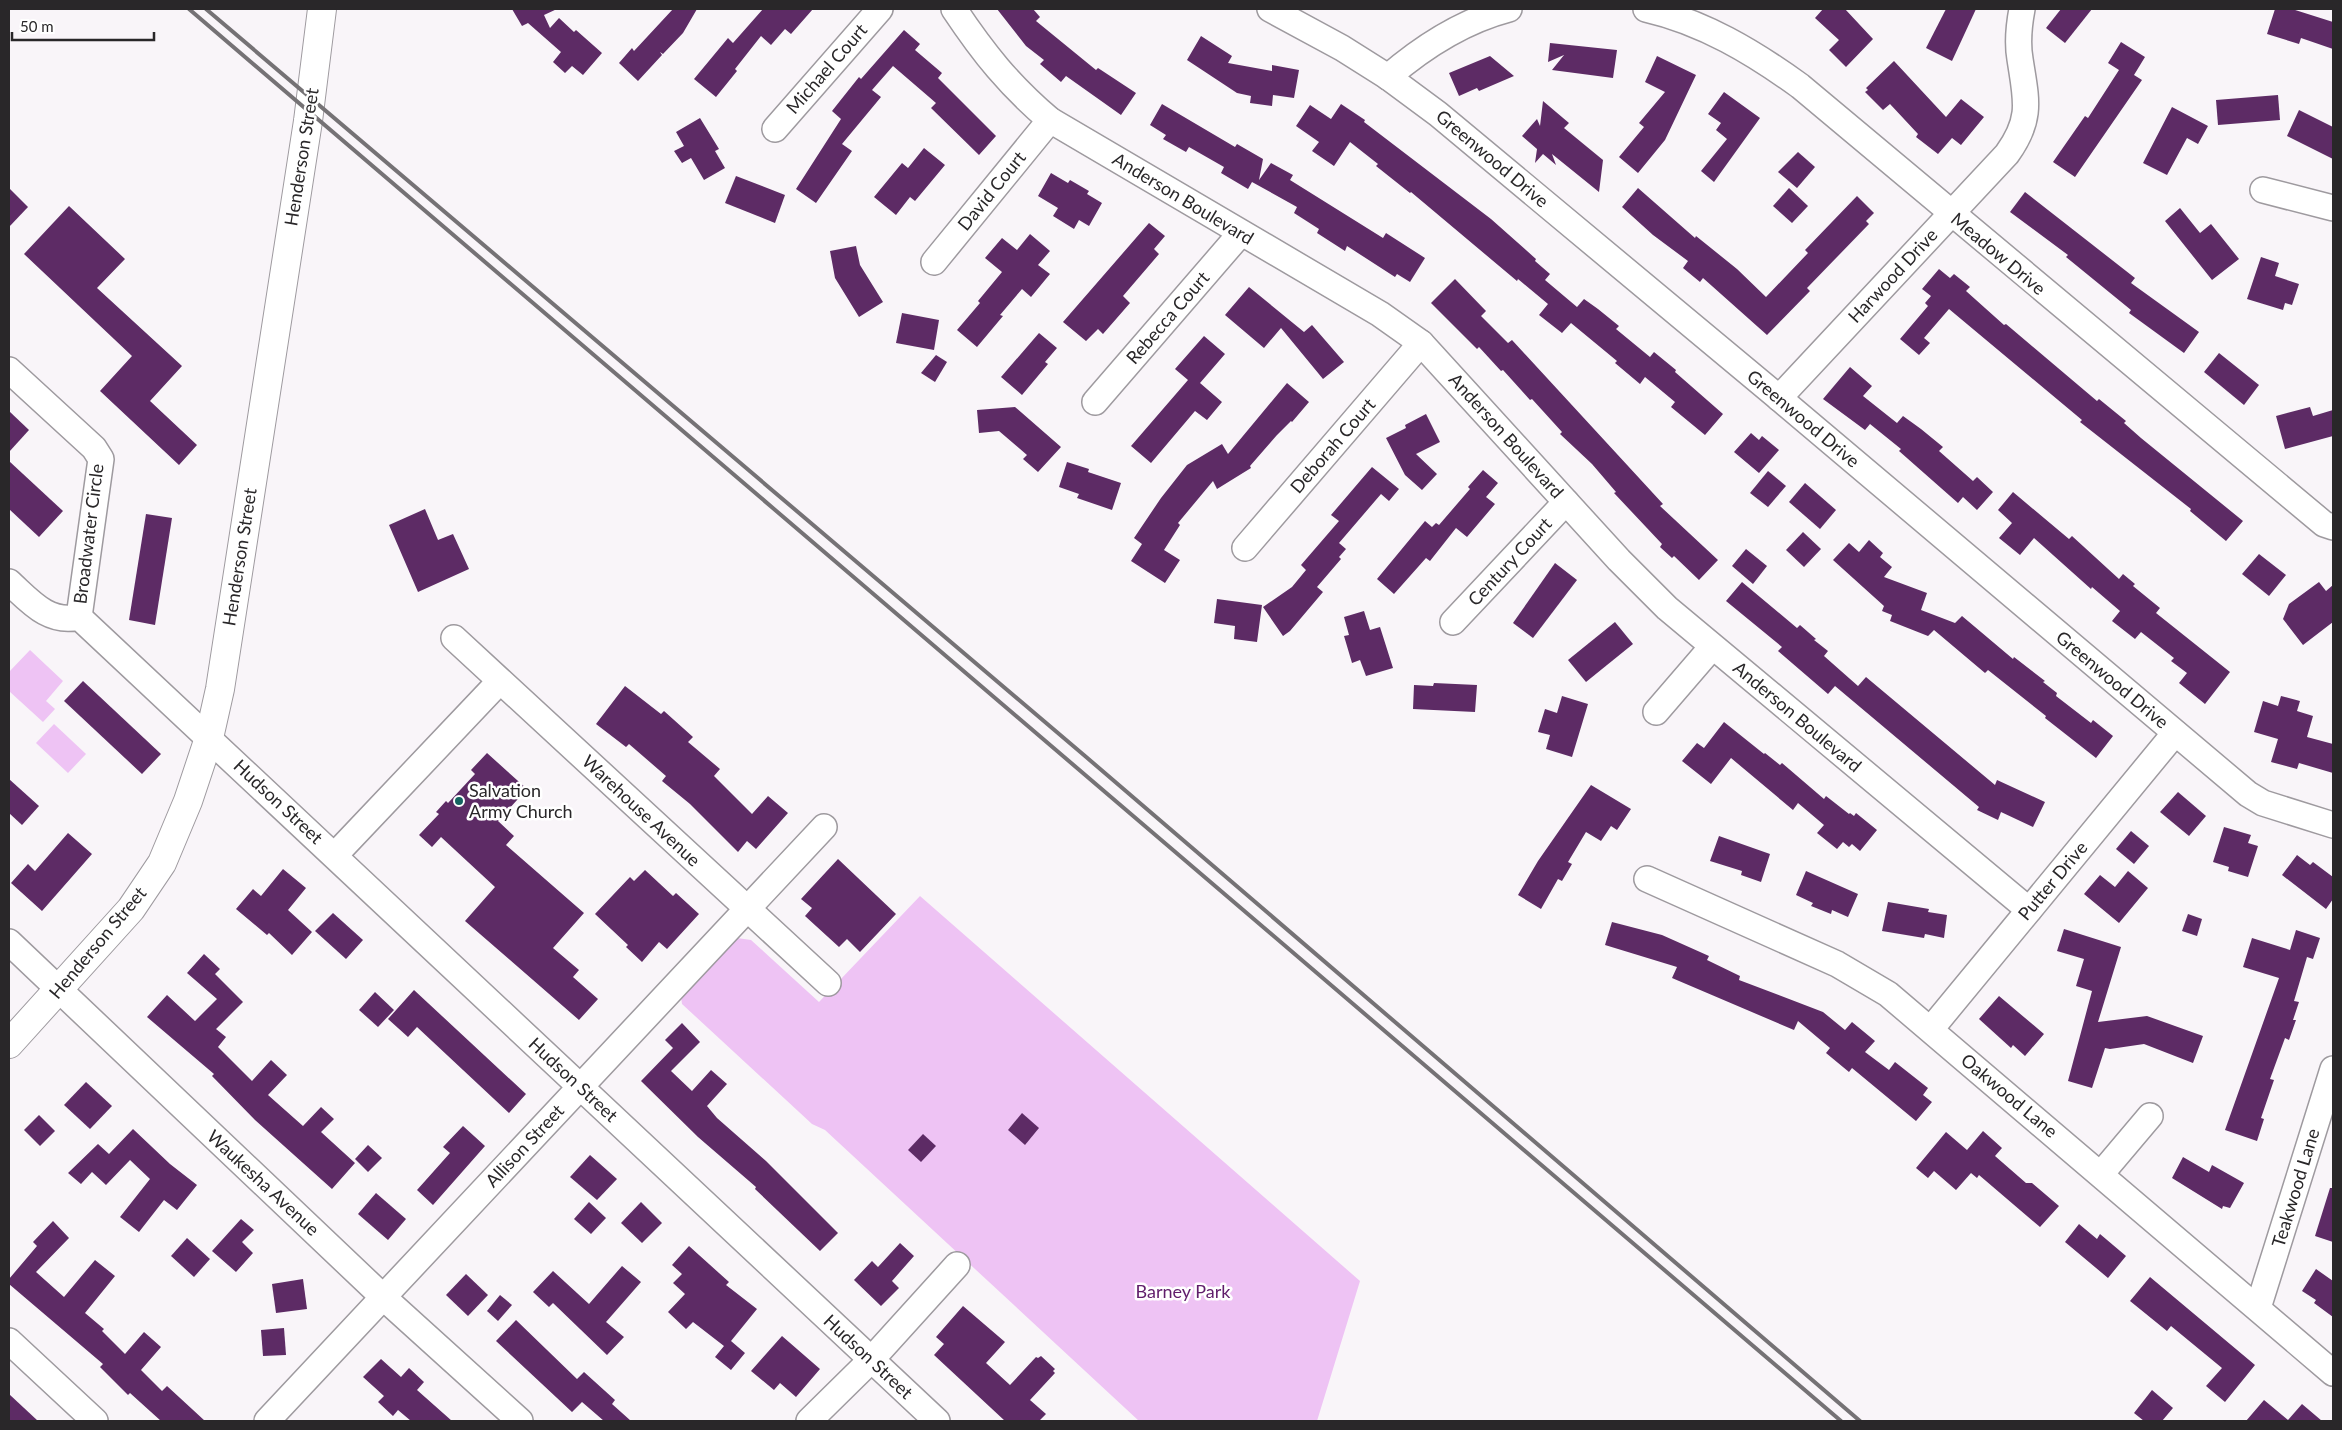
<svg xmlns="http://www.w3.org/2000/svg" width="2342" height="1430" font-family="Lato,sans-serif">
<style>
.green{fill:#eec3f4}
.building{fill:#5d2b65}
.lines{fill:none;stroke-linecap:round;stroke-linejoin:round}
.minor-casing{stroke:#9e9a9f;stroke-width:28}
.major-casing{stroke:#9e9a9f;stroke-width:30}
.minor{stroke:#fff;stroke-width:25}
.major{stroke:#fff;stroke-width:28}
.rail{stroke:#757275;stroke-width:4}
.poi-dot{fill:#146360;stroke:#fff;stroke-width:2}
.labels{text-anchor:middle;stroke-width:5;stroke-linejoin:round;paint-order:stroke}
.street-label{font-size:18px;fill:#292729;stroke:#fff}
.poi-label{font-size:18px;fill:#292729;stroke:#fff;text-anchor:start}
.park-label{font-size:18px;fill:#601d6b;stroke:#fff}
</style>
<rect width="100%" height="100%" fill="#f9f5f9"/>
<g class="green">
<polygon points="30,650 63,681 46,701 55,709 43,722 9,691 9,672"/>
<polygon points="54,724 86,754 68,773 36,743"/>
<polygon points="920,896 1360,1281 1317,1421 1139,1421 825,1130 812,1124 682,1004 681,997 737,938 751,940 819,1002"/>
</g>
<g class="building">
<polygon points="512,9 557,9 544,15 550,28 559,18 574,32 576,30 602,53 583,75 572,66 565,73 553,62 561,52 528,23 522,26"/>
<polygon points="673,9 697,9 683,33 663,54 660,52 662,55 638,81 619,63 632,48 634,51"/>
<polygon points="763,9 813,9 791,34 785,29 771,45 761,36 735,69 737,71 716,97 694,79 728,38 733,43"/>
<polygon points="997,9 1033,9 1040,17 1036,21 1096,70 1098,68 1136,93 1121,115 1066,76 1061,82 1040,64 1044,60 1026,46"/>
<polygon points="1823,9 1845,9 1873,39 1846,67 1829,50 1839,40 1815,18"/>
<polygon points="1946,9 1976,9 1952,61 1926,48"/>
<polygon points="2061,9 2092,9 2065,43 2046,28"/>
<polygon points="2275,9 2292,9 2333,22 2333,49 2301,38 2299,44 2267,34"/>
<polygon points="904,30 920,44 915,50 942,73 938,78 996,136 979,155 931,108 936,103 893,66 872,90 881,97 842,144 852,151 816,203 796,189 841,119 832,111 859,77 861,79"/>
<polygon points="1201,36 1232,56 1228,63 1272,71 1272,65 1299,70 1294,98 1273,95 1272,106 1250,103 1251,96 1237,93 1187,60"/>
<polygon points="2121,42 2145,57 2134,75 2142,80 2075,177 2053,162 2085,116 2088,118 2119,70 2108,63"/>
<polygon points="1550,43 1617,50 1613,78 1552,70 1564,55 1548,62"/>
<polygon points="1490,56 1514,76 1479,91 1477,88 1459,96 1449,73"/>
<polygon points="1657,56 1696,75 1665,140 1638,173 1619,157 1644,127 1639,123 1665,92 1645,82"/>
<polygon points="1894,61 1946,117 1961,99 1984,117 1961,145 1952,138 1938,154 1916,137 1918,134 1890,104 1883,110 1865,92 1868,90 1866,88"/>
<polygon points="1724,92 1760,118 1714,182 1701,171 1727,139 1716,130 1721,123 1708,114"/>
<polygon points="2278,95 2280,120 2218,125 2216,100"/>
<polygon points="1543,101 1569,123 1564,128 1603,160 1599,192 1552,154 1556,165 1543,154 1535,163 1537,149 1522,136 1537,119 1540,126"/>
<polygon points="1162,104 1235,147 1237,144 1263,159 1259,180 1271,163 1293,175 1290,180 1383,238 1386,233 1425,258 1410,282 1397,274 1395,277 1347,246 1345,251 1317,233 1319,229 1294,213 1297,207 1252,182 1248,189 1221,173 1224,167 1189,147 1186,152 1163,139 1166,135 1150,125"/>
<polygon points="1341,104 1365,120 1364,122 1491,219 1536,259 1535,261 1550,274 1545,280 1577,307 1584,299 1598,309 1619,326 1616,329 1650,357 1654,352 1676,370 1675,372 1723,414 1705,435 1671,407 1675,402 1645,377 1640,384 1615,363 1617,361 1571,323 1562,333 1539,315 1548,304 1518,279 1517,281 1411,192 1410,193 1376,166 1378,164 1350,142 1334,166 1312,151 1319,142 1296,126 1310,105 1331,119"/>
<polygon points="2172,107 2208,126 2198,144 2187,138 2167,175 2143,163"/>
<polygon points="2299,110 2333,127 2333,159 2287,136"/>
<polygon points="700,118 719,149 715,151 725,168 704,180 691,158 682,163 674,151 684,146 676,132"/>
<polygon points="924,148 945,165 915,201 910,197 896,215 874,197 902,163 908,168"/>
<polygon points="1798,152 1815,167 1797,188 1778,172"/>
<polygon points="1051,173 1068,183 1070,180 1089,191 1087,194 1102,203 1089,226 1079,220 1074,229 1053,216 1058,208 1038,196"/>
<polygon points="736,176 785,195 775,223 725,203"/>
<polygon points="9,188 28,207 9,227"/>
<polygon points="1638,188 1695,238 1696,236 1737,269 1766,297 1808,253 1805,250 1857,196 1874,213 1866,221 1869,224 1807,288 1810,291 1767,335 1703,278 1700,282 1683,268 1688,261 1653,235 1622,207"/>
<polygon points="1789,188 1808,206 1792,223 1773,206"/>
<polygon points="2025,192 2135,278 2131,283 2199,332 2184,353 2129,313 2131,310 2066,257 2068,255 2010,212"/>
<polygon points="69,206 125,259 97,288 182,366 150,401 197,445 179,465 100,391 132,356 24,254"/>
<polygon points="2180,208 2200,233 2211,224 2239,259 2212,280 2165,221"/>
<polygon points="1149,223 1165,236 1154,249 1159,254 1123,296 1130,303 1103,334 1098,329 1086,341 1063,322"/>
<polygon points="1030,234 1050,251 1038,265 1050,274 1031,297 1022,289 1000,315 1003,316 977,347 957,330 980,303 978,301 1002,272 985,258 1002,238 1017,250"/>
<polygon points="856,246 860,265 883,302 859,317 835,278 830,251"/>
<polygon points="2261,257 2279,263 2275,276 2299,284 2292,305 2285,303 2283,310 2247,299"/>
<polygon points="1939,269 1950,278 1954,274 1970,287 1966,291 2004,325 2006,324 2097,401 2099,399 2126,421 2124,423 2141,438 2243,521 2226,541 2190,511 2191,509 2080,422 2082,420 1949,309 1924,338 1930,343 1919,355 1900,339 1928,306 1925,303 1931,296 1922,289"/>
<polygon points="1455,279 1486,311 1481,316 1508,343 1512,340 1663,504 1660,506 1718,560 1699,580 1674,556 1672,558 1660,547 1662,544 1614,493 1616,492 1592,464 1560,434 1562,432 1532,399 1530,400 1503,370 1501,371 1479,347 1477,349 1431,303"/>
<polygon points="1249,287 1304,332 1312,325 1344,362 1323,379 1281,328 1264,348 1225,315"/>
<polygon points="902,313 939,320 934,350 896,343"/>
<polygon points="1039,333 1057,348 1045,362 1048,364 1022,395 1001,377"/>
<polygon points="1204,336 1225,354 1200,383 1222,402 1207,420 1195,411 1151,463 1131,446 1188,380 1175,369"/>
<polygon points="2219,353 2259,385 2244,405 2204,372"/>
<polygon points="936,355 947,362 935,382 921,373"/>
<polygon points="1850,367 1872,386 1863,396 1897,423 1903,416 1921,429 1943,447 1939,451 1973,481 1977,477 1993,492 1977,510 1963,497 1958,503 1899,451 1901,449 1870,424 1865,430 1823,399"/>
<polygon points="1287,383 1309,402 1292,422 1291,421 1277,435 1250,466 1251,468 1217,489 1213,481 1178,523 1180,525 1164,550 1180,560 1165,583 1131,561 1142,544 1134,538 1161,498 1187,465 1222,444 1228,454"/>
<polygon points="1015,407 1061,447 1038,472 1023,459 1027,455 999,431 979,433 977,410"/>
<polygon points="2310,407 2313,416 2333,410 2333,436 2285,449 2276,416"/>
<polygon points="9,411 29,430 9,452"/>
<polygon points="1426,414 1440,442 1416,454 1437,474 1422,490 1405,475 1386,438 1406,428 1405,425"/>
<polygon points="1751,433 1759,440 1762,436 1779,450 1759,473 1734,452"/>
<polygon points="9,461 63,511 39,537 9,509"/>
<polygon points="1067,462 1089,469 1088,472 1121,483 1112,510 1077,498 1079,494 1059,487"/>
<polygon points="1372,467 1399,489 1389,501 1381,494 1339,543 1346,549 1339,557 1341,559 1317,587 1323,592 1290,631 1283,636 1263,607 1292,587 1306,570 1301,565 1339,521 1331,515"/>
<polygon points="1483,470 1498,483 1486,497 1495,504 1467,537 1456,528 1430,561 1426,558 1394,594 1377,579 1425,521 1432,527 1436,523 1439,525 1470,489 1468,487"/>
<polygon points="1768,471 1786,486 1768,507 1750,493"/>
<polygon points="1805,483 1836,510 1820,529 1789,502"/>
<polygon points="2013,492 2069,539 2072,536 2119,579 2123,574 2135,584 2133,586 2160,608 2156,613 2230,672 2205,704 2179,683 2187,673 2171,661 2174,658 2141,632 2135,639 2112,621 2120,611 2092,587 2091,589 2034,538 2020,555 1999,538 2012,523 1998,510"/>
<polygon points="425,509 438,540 453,534 469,569 418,592 389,525"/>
<polygon points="146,514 172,518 155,625 129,620"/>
<polygon points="1803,532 1821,549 1804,567 1786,550"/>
<polygon points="1869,540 1883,553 1880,557 1892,567 1884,577 1927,593 1921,610 1955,623 1962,616 2013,659 2014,657 2045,681 2043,682 2057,693 2056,696 2091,723 2093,720 2113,736 2096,758 2045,718 2046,716 1988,670 1985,673 1934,630 1928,636 1890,621 1892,615 1882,611 1884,606 1833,560 1849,543 1859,552"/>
<polygon points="1746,549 1767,566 1753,584 1732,566"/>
<polygon points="2259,554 2286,575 2269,596 2242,574"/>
<polygon points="1555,563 1577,580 1533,638 1513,623"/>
<polygon points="1742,582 1797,628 1800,625 1816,639 1814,640 1828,651 1824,656 1858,686 1866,677 1995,785 1997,780 2045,802 2033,827 2001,812 1998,820 1977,810 1979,807 1835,686 1828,694 1778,651 1782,647 1726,601"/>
<polygon points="2319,582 2326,591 2333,585 2333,622 2303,645 2283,619 2289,604"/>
<polygon points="1217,599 1262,605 1257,642 1234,639 1235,626 1214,623"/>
<polygon points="1364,611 1370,630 1380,627 1393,668 1366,676 1360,660 1352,663 1344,636 1349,635 1344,617"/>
<polygon points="1615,622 1633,644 1586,682 1568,660"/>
<polygon points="83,681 161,754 142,774 64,701"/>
<polygon points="1434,683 1477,685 1475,712 1413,709 1414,685 1433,686"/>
<polygon points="625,686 661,714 664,711 693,737 688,742 720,769 714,776 752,814 768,796 788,813 756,849 747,841 738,852 690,804 662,781 666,776 629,744 626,747 596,724"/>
<polygon points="1562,696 1588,704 1572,757 1546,749 1550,735 1538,732 1545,709 1557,713"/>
<polygon points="2281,696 2300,701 2297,711 2313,716 2307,737 2333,744 2333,773 2299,763 2297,769 2271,762 2278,739 2254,732 2263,701 2278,706"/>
<polygon points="1724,722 1764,754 1765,753 1780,765 1782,763 1824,799 1826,796 1849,814 1850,813 1854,816 1856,813 1877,830 1860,851 1852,844 1849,847 1843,842 1837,849 1817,833 1824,825 1798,803 1793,810 1731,758 1711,784 1682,761 1697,743 1704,748"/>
<polygon points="487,753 527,789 498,821 514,836 506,845 584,913 553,948 579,970 573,977 598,999 579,1020 465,921 495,887 441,837 432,847 419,835 439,814 436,812 446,801 448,803 475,774 471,770"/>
<polygon points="9,779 39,806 22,825 9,813"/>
<polygon points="1591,785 1631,809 1617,830 1611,826 1601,841 1586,832 1568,862 1572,864 1562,881 1558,879 1541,909 1518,895 1538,861"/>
<polygon points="2178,792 2206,816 2189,836 2160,812"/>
<polygon points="2224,827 2251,835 2248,843 2258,846 2248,877 2228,871 2229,867 2213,862"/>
<polygon points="2131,831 2149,846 2134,864 2116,849"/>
<polygon points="68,833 92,854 42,911 11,883 28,864 35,871"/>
<polygon points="1719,836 1770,854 1761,882 1741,875 1742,871 1710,861"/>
<polygon points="2297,855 2310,865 2313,862 2333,877 2333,899 2326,909 2282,875"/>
<polygon points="838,859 896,914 860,952 847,939 839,947 805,916 812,908 801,899"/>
<polygon points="283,869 306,888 288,910 312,932 292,955 269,933 267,935 236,909 253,889 261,896"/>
<polygon points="645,870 673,896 676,893 699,914 667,949 659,942 642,962 626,947 628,945 595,914 630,877 634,881"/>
<polygon points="1806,871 1858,894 1848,917 1832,910 1831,914 1811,906 1813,903 1796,895"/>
<polygon points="2128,871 2148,888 2119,923 2084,894 2100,875 2115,887"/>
<polygon points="1888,902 1929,909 1928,912 1947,915 1944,938 1925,934 1924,938 1882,931"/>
<polygon points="333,913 363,940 346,959 315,931"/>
<polygon points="2188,914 2202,919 2197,936 2182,931"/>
<polygon points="1612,922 1662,935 1709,956 1707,960 1740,976 1739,980 1823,1012 1845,1030 1852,1022 1875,1041 1865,1052 1889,1070 1895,1062 1928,1088 1923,1095 1932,1102 1916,1121 1852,1068 1849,1072 1826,1053 1830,1048 1798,1021 1794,1030 1672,978 1677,967 1605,945"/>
<polygon points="2064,929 2121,947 2098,1022 2147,1016 2203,1036 2193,1063 2144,1044 2110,1049 2105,1048 2092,1088 2068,1081 2092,991 2076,986 2084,959 2057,951"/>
<polygon points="2296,930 2320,938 2313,959 2307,957 2294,1001 2299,1002 2293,1020 2296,1020 2289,1040 2285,1038 2270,1079 2274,1080 2261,1118 2264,1119 2257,1141 2225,1130 2279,978 2243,967 2252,938 2290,950"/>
<polygon points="204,954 220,969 215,974 243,1002 216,1029 226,1037 218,1047 252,1081 271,1060 287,1075 268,1095 303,1126 321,1107 334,1119 321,1132 355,1163 332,1189 255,1120 212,1076 214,1074 147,1017 167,995 195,1021 217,999 187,973"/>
<polygon points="414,990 526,1094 509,1113 417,1027 408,1037 388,1019"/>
<polygon points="375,992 394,1010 378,1027 359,1010"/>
<polygon points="1999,996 2044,1034 2025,1056 2013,1045 2011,1048 1979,1019"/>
<polygon points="682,1023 700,1042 671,1071 692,1091 711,1070 727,1084 707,1106 717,1118 766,1161 838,1233 820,1251 755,1189 756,1187 698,1137 641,1081 673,1048 665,1040"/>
<polygon points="86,1082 112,1106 90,1129 64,1105"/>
<polygon points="1022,1113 1039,1128 1025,1145 1008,1130"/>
<polygon points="39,1115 55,1131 40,1146 24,1130"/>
<polygon points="463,1126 485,1146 433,1205 417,1190 450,1153 443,1147"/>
<polygon points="133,1129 170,1164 197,1185 177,1210 164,1200 139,1232 120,1217 150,1179 130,1160 106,1185 92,1172 81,1184 68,1173 98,1144 109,1154"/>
<polygon points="1983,1131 2002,1148 1995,1156 2026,1183 2032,1183 2059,1206 2040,1227 1979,1175 1977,1178 1971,1173 1956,1190 1934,1171 1928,1178 1916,1168 1946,1132 1967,1150"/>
<polygon points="923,1134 936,1146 921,1162 908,1150"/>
<polygon points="368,1145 382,1158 368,1172 355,1159"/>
<polygon points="590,1155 617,1179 597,1200 570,1177"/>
<polygon points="2183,1157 2209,1172 2212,1165 2244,1183 2230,1208 2223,1206 2222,1209 2172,1178"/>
<polygon points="2330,1188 2333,1188 2333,1242 2315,1236"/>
<polygon points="376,1193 406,1219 388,1240 358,1214"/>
<polygon points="589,1202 606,1218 591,1234 574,1219"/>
<polygon points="641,1202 662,1223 642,1243 621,1223"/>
<polygon points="241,1219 254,1230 242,1242 253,1253 236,1272 212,1251"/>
<polygon points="53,1221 69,1238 36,1272 64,1297 95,1260 115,1276 85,1313 104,1329 102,1331 125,1354 144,1332 161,1347 141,1370 162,1391 167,1386 205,1421 161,1421 130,1393 128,1395 100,1367 103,1364 9,1284 9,1279 37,1246 33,1242"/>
<polygon points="2079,1224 2097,1239 2100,1234 2126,1256 2108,1278 2065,1242"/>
<polygon points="187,1238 210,1259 194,1277 171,1256"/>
<polygon points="900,1243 914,1256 892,1281 899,1288 881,1306 854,1280 872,1261 878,1267"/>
<polygon points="689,1246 729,1282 726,1285 757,1309 731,1341 745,1353 731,1370 715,1357 724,1346 693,1322 686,1329 668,1312 685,1294 673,1283 682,1274 672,1265"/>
<polygon points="622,1266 641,1282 606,1322 624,1337 607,1355 553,1303 549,1307 533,1292 553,1271 589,1304"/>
<polygon points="2316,1269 2333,1281 2333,1317 2314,1303 2316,1300 2302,1291"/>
<polygon points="466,1274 488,1295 468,1316 446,1295"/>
<polygon points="2150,1277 2255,1365 2225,1402 2206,1386 2222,1368 2171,1326 2167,1331 2130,1301"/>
<polygon points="303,1279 307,1309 276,1313 272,1284"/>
<polygon points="500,1295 512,1305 498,1321 487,1311"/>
<polygon points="963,1306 1005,1342 986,1363 1010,1385 1036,1357 1038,1358 1041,1356 1055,1369 1053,1371 1055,1373 1030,1400 1046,1414 1039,1421 1005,1421 934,1355 944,1344 936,1337"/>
<polygon points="516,1320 577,1379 584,1372 615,1400 612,1404 631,1421 604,1421 582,1402 572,1412 496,1341"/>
<polygon points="284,1328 286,1355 263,1356 261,1330"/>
<polygon points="782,1336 820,1369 796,1397 780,1383 774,1390 751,1371"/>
<polygon points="381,1359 401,1377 409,1368 424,1382 417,1390 452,1421 411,1421 398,1410 393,1416 378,1402 384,1396 363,1377"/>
<polygon points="2152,1390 2173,1408 2162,1421 2144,1421 2134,1413"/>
<polygon points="9,1394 38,1421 9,1421"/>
<polygon points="2264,1400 2288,1420 2302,1404 2322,1421 2246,1421"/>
</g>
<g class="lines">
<g class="minor-casing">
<g id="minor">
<path d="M 954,9 C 984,54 1009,85 1050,120 L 1380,314 L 1421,343 L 1619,560 L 1667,608 L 2029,910"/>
<polyline points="1270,9 1342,48 1388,77 1438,114 1779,398 2248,794 2263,803 2333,825"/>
<path d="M 1646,9 C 1703,22 1753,52 1800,86 L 2324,524 L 2333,527"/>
<path d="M 1388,77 C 1424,46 1463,21 1509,9"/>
<polyline points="775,129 880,9"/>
<polyline points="2263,190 2333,208"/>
<polyline points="934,262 1050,120"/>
<polyline points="9,370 94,448 101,459 79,617"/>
<path d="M 1779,398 L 2007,154 C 2033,118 2026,99 2020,59 C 2017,42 2019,25 2022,9"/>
<polyline points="1095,402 1241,233"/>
<polyline points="1245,548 1421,343"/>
<path d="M 9,582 C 30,601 48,624 79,617 L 937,1421"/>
<polyline points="1453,622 1566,502"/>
<polyline points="454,638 828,983"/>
<polyline points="1656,712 1712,647"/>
<polyline points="335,855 500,681"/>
<polyline points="1647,879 1837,964 1888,994 2333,1373"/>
<polyline points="9,942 383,1297 520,1421"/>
<polyline points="1931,1029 2175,733"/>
<polyline points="2101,1174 2150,1116"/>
<polyline points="2258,1308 2333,1069"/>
<polyline points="9,1341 95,1421"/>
<polyline points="267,1421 824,827"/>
<polyline points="809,1421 871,1360 957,1265"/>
</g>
</g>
<g class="major-casing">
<polyline id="major" points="9,1044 131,909 162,863 188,801 209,738 220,689 308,121 322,9"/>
</g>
<use href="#minor" class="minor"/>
<use href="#major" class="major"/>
<g class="rail">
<polyline points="189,9 1841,1421"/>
<polyline points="206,9 1085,756 1860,1421"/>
</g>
</g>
<circle class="poi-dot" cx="459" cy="801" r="5"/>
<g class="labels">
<g class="street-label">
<text transform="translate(827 69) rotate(-49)" y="6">Michael Court</text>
<text transform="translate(302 157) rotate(-81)" y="6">Henderson Street</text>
<text transform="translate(1492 159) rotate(40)" y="6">Greenwood Drive</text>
<text transform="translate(992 191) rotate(-51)" y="6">David Court</text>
<text transform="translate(1183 199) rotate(31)" y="6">Anderson Boulevard</text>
<text transform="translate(1998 254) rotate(40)" y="6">Meadow Drive</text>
<text transform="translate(1893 276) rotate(-47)" y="6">Harwood Drive</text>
<text transform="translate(1168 318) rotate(-49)" y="6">Rebecca Court</text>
<text transform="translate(1803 419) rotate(40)" y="6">Greenwood Drive</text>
<text transform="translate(1506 436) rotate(48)" y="6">Anderson Boulevard</text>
<text transform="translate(1333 446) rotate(-49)" y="6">Deborah Court</text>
<text transform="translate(89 534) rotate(-83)" y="6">Broadwater Circle</text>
<text transform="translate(240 557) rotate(-81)" y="6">Henderson Street</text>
<text transform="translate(1510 562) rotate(-47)" y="6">Century Court</text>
<text transform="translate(2112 680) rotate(40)" y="6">Greenwood Drive</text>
<text transform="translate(1797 717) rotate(40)" y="6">Anderson Boulevard</text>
<text transform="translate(278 802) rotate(43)" y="6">Hudson Street</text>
<text transform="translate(641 811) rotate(43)" y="6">Warehouse Avenue</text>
<text transform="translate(2053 881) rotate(-50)" y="6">Putter Drive</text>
<text transform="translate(98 943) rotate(-50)" y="6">Henderson Street</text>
<text transform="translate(573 1080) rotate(43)" y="6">Hudson Street</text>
<text transform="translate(2009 1096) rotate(40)" y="6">Oakwood Lane</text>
<text transform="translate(525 1146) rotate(-47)" y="6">Allison Street</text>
<text transform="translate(263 1183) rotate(43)" y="6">Waukesha Avenue</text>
<text transform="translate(2296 1188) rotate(-73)" y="6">Teakwood Lane</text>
<text transform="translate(868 1357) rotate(43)" y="6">Hudson Street</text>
</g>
<g class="poi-label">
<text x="469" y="797">Salvation<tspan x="469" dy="21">Army Church</tspan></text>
</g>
<g class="park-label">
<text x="1183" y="1298">Barney Park</text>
</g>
</g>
<rect width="2342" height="1430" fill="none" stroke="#292729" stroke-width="20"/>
<path d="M12 32v8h142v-8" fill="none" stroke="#292729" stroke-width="2.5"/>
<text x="20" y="32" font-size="15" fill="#292729" stroke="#ffffff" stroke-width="4" paint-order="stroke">50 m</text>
</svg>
